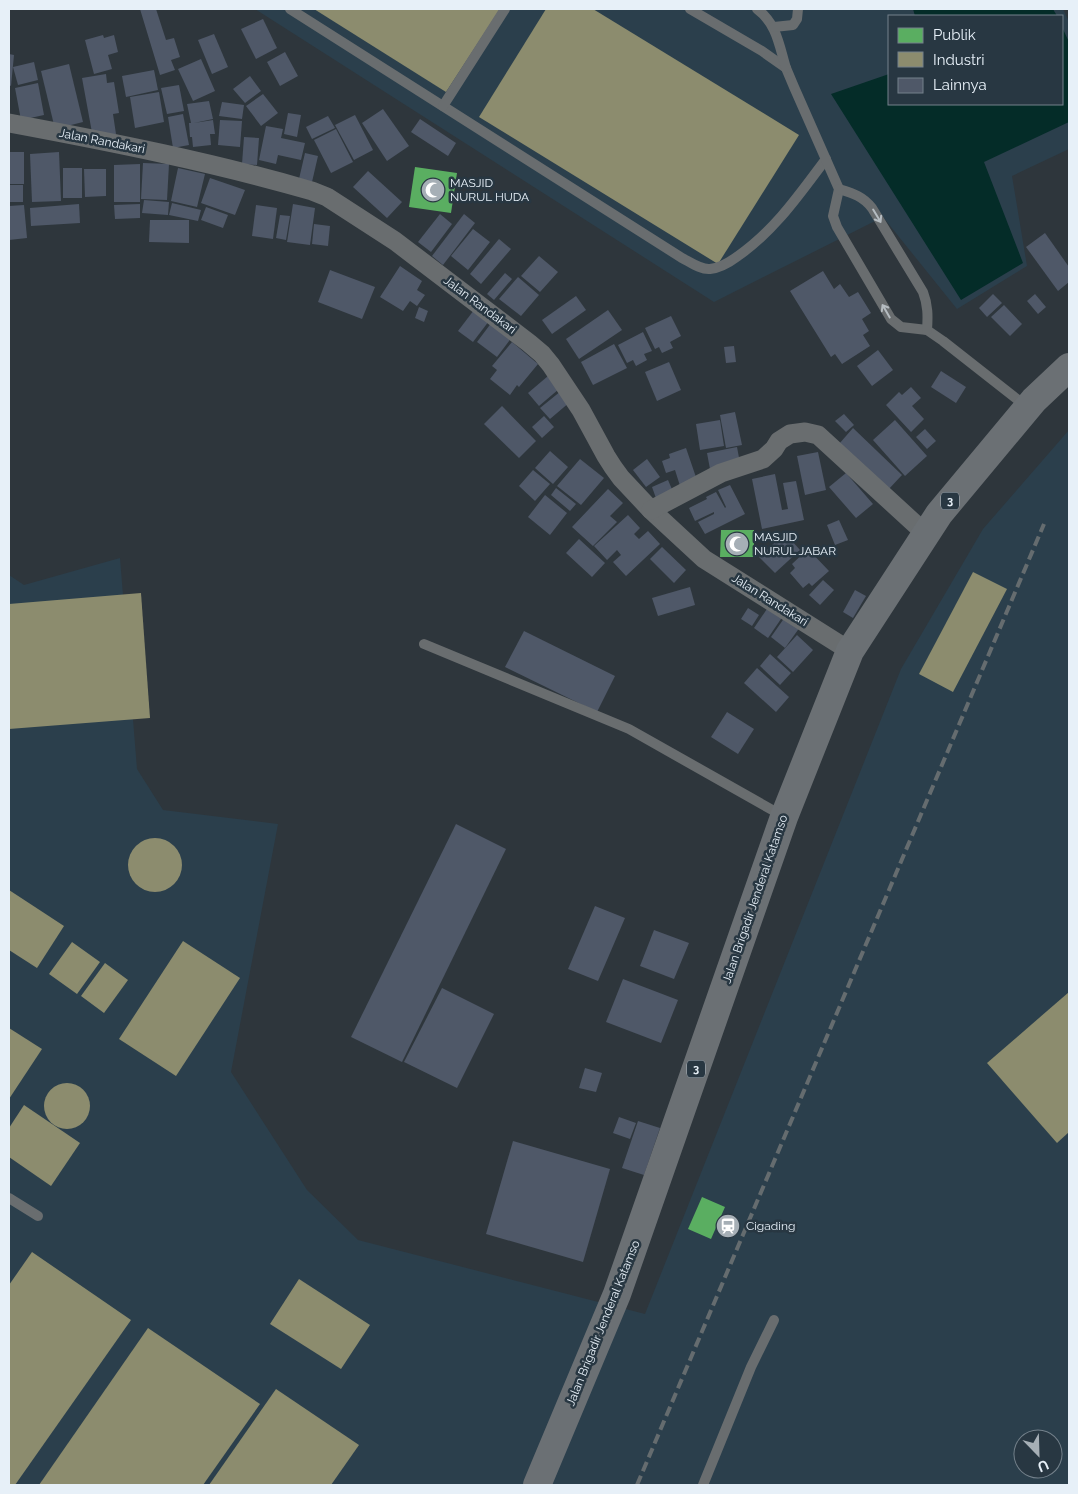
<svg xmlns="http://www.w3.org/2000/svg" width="1078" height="1494" font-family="Raleway,sans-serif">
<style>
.built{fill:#2b3f4c;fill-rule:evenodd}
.water{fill:#042c28}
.public{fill:#5aae61}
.industry{fill:#8c8c6e}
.building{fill:#4f5868}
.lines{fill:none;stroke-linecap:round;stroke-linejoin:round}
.service{stroke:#696d6f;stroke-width:10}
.minor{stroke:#696d6f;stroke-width:19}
.trunk{stroke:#6b7074;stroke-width:28}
.rail{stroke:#656c6f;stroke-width:4;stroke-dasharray:10 5;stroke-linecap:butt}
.oneway{stroke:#b5bcc1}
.labels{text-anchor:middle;stroke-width:5;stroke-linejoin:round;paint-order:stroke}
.shield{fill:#283742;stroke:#aeb8c1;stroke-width:1}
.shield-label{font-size:11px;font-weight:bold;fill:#e7f0f8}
.street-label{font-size:12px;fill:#e7f0f8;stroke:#283742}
.poi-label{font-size:12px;fill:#e7f0f8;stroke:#283742;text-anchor:start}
</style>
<rect width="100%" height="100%" fill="#2e363c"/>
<g class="built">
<path d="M 255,9 L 1063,9 L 1069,22 L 1069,149 L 1012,176 L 1027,266 L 957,309 L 883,217 L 714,302 ZM 889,16 L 1062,16 L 1062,104 L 889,104 Z"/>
<path d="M 1069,430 L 1069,1485 L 9,1485 L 9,575 L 24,585 L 120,558 L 137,769 L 163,810 L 278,824 L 231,1072 L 307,1190 L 358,1240 L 645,1314 L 901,669 L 983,529 ZM 1023,1439 L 1053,1439 L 1053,1469 L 1023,1469 Z"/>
</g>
<g class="water">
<polygon points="913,9 1053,9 1057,16 915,16"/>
<polygon points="1062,27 1069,42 1069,122 984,162 1023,263 961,300 831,94 889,74 889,104 1062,104"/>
</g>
<g class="public">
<polygon points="415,167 457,173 451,213 409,207"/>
<polygon points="721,530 754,530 754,557 720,557"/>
<polygon points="702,1197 725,1207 711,1239 688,1229"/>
</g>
<g class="industry">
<polygon points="314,9 500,9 446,92"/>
<polygon points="546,9 593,9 799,135 718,264 479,117"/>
<polygon points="973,572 1007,589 953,692 919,674"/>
<polygon points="141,593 150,718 9,729 9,604"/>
<circle cx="155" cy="865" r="27"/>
<polygon points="9,890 64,926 37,968 9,950"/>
<polygon points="183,941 240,978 176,1076 119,1039"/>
<polygon points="72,942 100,962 77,994 49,974"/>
<polygon points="105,963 128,980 104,1013 81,996"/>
<polygon points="1069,992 1069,1132 1057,1143 987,1063"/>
<polygon points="9,1028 42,1049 9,1099"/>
<circle cx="67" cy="1106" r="23"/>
<polygon points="24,1105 80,1143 51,1186 9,1157 9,1128"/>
<polygon points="32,1252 131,1320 15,1485 9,1485 9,1285"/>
<polygon points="299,1279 370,1325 341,1369 270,1324"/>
<polygon points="148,1328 260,1404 203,1485 39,1485"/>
<polygon points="276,1389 359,1445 331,1485 209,1485"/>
</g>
<g class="building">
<polygon points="140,9 156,9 166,40 174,38 180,57 171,60 175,70 160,75"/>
<polygon points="263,19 277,48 256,59 241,29"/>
<polygon points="214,34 228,67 212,74 198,40"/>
<polygon points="103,35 104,38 114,35 118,52 108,55 112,69 94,74 85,40"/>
<polygon points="285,52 298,76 280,86 267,62"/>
<polygon points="9,54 14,55 11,86 9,85"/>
<polygon points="201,59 215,91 193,101 178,69"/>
<polygon points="34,62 38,80 18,85 13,67"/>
<polygon points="69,64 83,122 55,129 41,71"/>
<polygon points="154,70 158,90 126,97 122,76"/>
<polygon points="106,74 107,83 114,82 119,113 113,114 116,134 93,138 82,78"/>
<polygon points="250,76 261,91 245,103 233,89"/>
<polygon points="38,83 44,115 21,120 15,88"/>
<polygon points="179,85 184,111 167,114 161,88"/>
<polygon points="159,92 164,122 135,128 130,97"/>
<polygon points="263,94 278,113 261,126 246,106"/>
<polygon points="209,101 213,119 194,123 213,120 215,134 210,134 211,145 193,147 192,137 190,137 189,123 191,123 187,104"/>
<polygon points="222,102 244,105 242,119 219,116"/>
<polygon points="383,109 409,146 387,161 362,123"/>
<polygon points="288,113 301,115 297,137 284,134"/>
<polygon points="183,114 189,145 173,148 168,117"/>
<polygon points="355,115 373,150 354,160 335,125"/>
<polygon points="328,116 335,128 312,139 306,127"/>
<polygon points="420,119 456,143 448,156 411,132"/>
<polygon points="220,120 242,121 240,147 218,145"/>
<polygon points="266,126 283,129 281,138 305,143 301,160 278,155 276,164 259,160"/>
<polygon points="336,129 353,162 331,173 314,140"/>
<polygon points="244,137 259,138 257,165 242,164"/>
<rect x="9" y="152" width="15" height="32"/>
<polygon points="59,152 61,201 32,202 30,154"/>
<polygon points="305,153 318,156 312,182 299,179"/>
<polygon points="143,163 169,164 167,200 141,199"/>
<polygon points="140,164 140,202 114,202 114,165"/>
<rect x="63" y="168" width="19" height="30"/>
<polygon points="178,168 205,174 197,207 171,201"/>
<polygon points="84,169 106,169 106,196 85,197"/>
<polygon points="368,171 402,202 387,218 353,187"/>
<polygon points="210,178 245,190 235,215 201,203"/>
<rect x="9" y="185" width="14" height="17"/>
<polygon points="144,200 169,202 168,215 142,213"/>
<polygon points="172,203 201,210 198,221 169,215"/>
<polygon points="79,204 80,223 31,226 30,208"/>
<polygon points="140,204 140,218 115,219 114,205"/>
<polygon points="293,204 315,208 310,245 287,242"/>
<polygon points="24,205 27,238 9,240 9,206"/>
<polygon points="256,205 277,208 273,239 252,236"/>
<polygon points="206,207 228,215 223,228 201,220"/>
<polygon points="440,214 452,224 431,252 418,242"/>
<polygon points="464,214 475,223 443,265 432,256"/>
<polygon points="280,215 290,216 286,240 276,238"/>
<polygon points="150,220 189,220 189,243 149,242"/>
<polygon points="314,224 330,226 328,246 312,244"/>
<polygon points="473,229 490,242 468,270 451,256"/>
<polygon points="1045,233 1069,267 1069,282 1058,291 1026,247"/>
<polygon points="499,239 511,249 481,284 470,274"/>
<polygon points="539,256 558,272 540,292 521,276"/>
<polygon points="400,266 422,281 417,290 425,295 417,306 410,301 403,311 380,297"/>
<polygon points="330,270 375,287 362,319 318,302"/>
<polygon points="823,271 834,289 840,284 849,297 858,292 871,313 862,319 869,331 863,335 870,346 842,364 835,354 831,357 790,291"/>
<polygon points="505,273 512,279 494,300 487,294"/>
<polygon points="518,277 539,295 521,316 499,299"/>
<polygon points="993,294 1002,303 987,317 979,308"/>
<polygon points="1035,294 1046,307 1038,314 1027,301"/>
<polygon points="576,296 586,310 552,334 542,320"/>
<polygon points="1004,305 1022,324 1010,336 991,317"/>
<polygon points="419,307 428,311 424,322 415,318"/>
<polygon points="474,310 489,321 473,342 458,331"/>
<polygon points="608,310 622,330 579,359 566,339"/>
<polygon points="671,316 681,336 670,342 673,348 662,353 659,347 655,349 645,328"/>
<polygon points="492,322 512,337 497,357 477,342"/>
<polygon points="643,332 652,351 644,354 647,360 636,366 633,360 627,363 618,345"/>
<polygon points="512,342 538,364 519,387 517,385 510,395 490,379 497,370 492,366"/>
<polygon points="614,344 627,368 593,385 581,362"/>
<polygon points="734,346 736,362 726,363 724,347"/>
<polygon points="878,350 893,370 872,386 857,366"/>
<polygon points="669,362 681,390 657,401 645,372"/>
<polygon points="941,371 966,387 956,403 931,387"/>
<polygon points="548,376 559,389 539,406 528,393"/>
<polygon points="911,387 921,398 912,406 924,419 911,432 886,405 899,392 902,395"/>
<polygon points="561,391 570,402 550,419 540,408"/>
<polygon points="502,406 536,441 519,458 484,424"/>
<polygon points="735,412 742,445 726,448 720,415"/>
<polygon points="844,414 854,425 846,432 835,421"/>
<polygon points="544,416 554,427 542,438 532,427"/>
<polygon points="720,420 724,446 700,450 696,424"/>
<polygon points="895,420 927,456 905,476 873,440"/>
<polygon points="853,428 902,475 887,491 839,444"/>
<polygon points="925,429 936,441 927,449 916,437"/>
<polygon points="737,447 740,463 710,469 707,453"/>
<polygon points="686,448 698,483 681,489 675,470 666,473 662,461 670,458 669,454"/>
<polygon points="550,451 568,467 553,484 535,468"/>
<polygon points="818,452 826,490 805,495 797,456"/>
<polygon points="580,459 604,478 581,505 557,486"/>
<polygon points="647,459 660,477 646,487 633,470"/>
<polygon points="533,470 550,484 535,501 519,486"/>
<polygon points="846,473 873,504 856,518 829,487"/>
<polygon points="775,474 782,510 788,509 783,483 796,481 804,520 762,529 752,479"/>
<polygon points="668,480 674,494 657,501 652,487"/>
<polygon points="730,485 745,514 705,534 698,522 714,514 714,512 695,521 689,508 707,499 706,497 716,492 725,508 726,507 718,490"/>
<polygon points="556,488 576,504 570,511 551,495"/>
<polygon points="608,489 623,503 610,516 617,522 593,546 572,527"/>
<polygon points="545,495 567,513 550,535 528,517"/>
<polygon points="628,515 640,528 634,534 639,539 648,531 660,544 626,576 613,562 621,555 617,550 607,560 594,546"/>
<polygon points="839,520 848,540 835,545 827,525"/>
<polygon points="785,533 800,550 775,573 759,557"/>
<polygon points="579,539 605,563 592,577 566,553"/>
<polygon points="662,547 686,570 674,583 650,559"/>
<polygon points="808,549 829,571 812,586 809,583 803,588 790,573 795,568 792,564"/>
<polygon points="823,580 834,590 820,605 809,595"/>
<polygon points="690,587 695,605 658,616 652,598"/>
<polygon points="855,590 866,596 853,618 843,612"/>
<polygon points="769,606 783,616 768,638 754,628"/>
<polygon points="748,608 759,615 752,626 741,619"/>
<polygon points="785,617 800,627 785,648 771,637"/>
<polygon points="524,631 615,676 597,712 505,667"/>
<polygon points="797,635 813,650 793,672 777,657"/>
<polygon points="770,654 791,673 780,685 760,666"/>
<polygon points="757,668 789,697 776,712 744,683"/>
<polygon points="727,712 754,729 738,754 711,737"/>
<polygon points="456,824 506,849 402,1062 351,1037"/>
<polygon points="595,906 625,918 598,981 568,969"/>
<polygon points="654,930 689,943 674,979 640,966"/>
<polygon points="623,979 678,1000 661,1043 606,1022"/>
<polygon points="442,988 494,1014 457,1088 404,1062"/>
<polygon points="585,1068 602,1073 596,1092 579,1088"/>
<polygon points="619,1117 636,1123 630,1139 613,1133"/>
<polygon points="638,1121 660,1128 644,1175 622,1168"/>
<polygon points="513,1141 610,1169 583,1262 486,1234"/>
</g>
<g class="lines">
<g class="service">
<path d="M 290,9 L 682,258 C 690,262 701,270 710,269 C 720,268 730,262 738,256 C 775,230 799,195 826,159"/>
<polyline points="690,9 762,51 786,68 794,87 839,189 833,216 837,227 891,319 901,327 927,330 943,341 1027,407"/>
<path d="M 757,9 C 777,24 779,45 786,68"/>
<polyline points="774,27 793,25 797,19 798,9"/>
<polyline points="443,106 505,9"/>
<path d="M 839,189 C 852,193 863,196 872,208 L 923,292 C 928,305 928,316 927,330"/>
<polyline points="424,644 629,729 783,816"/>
<polyline points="9,1198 38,1216"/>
<polyline points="703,1485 751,1367 774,1320"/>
</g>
<g class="minor">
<path d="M 9,123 C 111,142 212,162 312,191 L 327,197 L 395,241 L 529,343 L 542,354 L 551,365 L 581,410 L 606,456 L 613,467 L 621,478 L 651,510 L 704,559 L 850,651"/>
<polyline points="651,510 721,473 763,459 774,449 779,441 790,434 805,432 818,435 926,534"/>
</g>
<polyline class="trunk" points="537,1485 617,1294 784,817 850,651 939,514 1034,400 1069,367"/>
<polyline class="rail" points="637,1485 1044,524"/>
</g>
<defs><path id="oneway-shaft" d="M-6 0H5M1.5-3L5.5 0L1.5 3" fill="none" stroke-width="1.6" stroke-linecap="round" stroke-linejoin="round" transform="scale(1.25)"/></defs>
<g class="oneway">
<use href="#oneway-shaft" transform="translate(877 216) rotate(59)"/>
<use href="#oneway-shaft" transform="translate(886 311) rotate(-120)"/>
</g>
<defs>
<g id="mosque-disc" transform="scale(1.25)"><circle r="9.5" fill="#a6afb6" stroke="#283742"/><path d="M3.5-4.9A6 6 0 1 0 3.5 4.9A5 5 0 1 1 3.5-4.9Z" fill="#fff"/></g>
<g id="station-disc" transform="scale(1.25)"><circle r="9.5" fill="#a6afb6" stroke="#283742"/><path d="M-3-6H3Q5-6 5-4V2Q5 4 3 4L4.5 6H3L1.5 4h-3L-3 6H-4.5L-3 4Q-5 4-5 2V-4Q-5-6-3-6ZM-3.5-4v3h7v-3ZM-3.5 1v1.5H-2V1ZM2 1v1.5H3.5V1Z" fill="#fff"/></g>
</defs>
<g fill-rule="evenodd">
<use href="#mosque-disc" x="433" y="190"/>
<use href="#mosque-disc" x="737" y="544"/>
<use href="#station-disc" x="728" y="1226"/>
</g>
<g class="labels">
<g class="shield">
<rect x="941" y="492.5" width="18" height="17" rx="4"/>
<rect x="687" y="1060.5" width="18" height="17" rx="4"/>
</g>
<g class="shield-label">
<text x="950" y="505">3</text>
<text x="696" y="1073">3</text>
</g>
<g class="street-label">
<text transform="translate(102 141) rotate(11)" y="4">Jalan Randakari</text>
<text transform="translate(480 305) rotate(37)" y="4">Jalan Randakari</text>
<text transform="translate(770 600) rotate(32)" y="4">Jalan Randakari</text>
<text transform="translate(755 899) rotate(-71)" y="4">Jalan Brigadir Jenderal Katamso</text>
<text transform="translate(603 1323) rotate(-68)" y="4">Jalan Brigadir Jenderal Katamso</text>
</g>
<g class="poi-label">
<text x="450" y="187">MASJID<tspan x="450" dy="14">NURUL HUDA</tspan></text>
<text x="754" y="541">MASJID<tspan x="754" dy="14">NURUL JABAR</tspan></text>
<text x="746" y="1230">Cigading</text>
</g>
</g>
<rect width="1078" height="1494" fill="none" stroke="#e7f0f8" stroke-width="20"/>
<rect x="888" y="15" width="175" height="90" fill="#283742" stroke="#74818b"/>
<rect x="898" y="28" width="25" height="15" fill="#5aae61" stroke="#74818b"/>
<text x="933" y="40" font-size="15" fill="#e7f0f8">Publik</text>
<rect x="898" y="52" width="25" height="15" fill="#8c8c6e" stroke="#74818b"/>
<text x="933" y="65" font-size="15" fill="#e7f0f8">Industri</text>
<rect x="898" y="78" width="25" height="15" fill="#4f5868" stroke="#74818b"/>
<text x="933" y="90" font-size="15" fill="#e7f0f8">Lainnya</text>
<g transform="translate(1038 1454) rotate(157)"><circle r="24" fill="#283742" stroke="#74818b"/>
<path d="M0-4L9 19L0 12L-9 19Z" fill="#a6afb6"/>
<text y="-8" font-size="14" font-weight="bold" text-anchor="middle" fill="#e7f0f8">U</text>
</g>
</svg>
